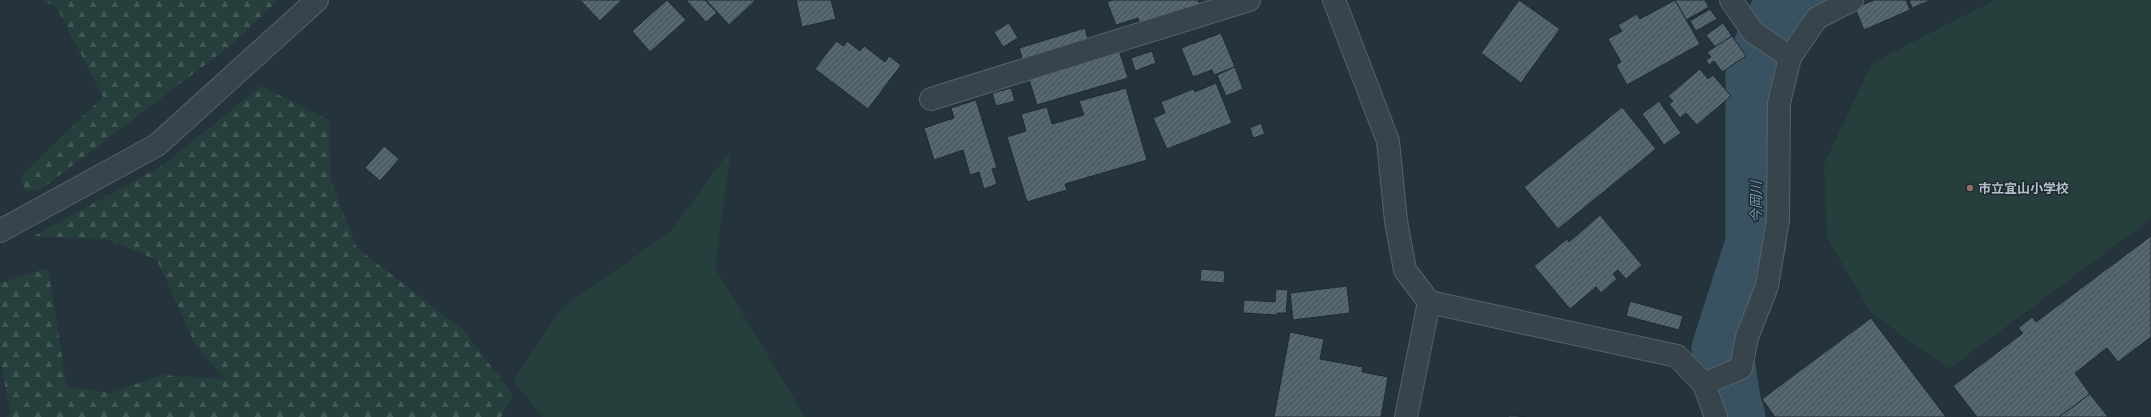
<svg xmlns="http://www.w3.org/2000/svg" width="2151" height="417" font-family="'Nunito Sans','Noto Sans JP',sans-serif">
<style>
.grass{fill:#273f3c}
.forest{fill:url(#forest-firs)}
.lines{fill:none;stroke-linecap:round;stroke-linejoin:round}
.river{stroke:#395262;stroke-width:61}
.building{fill:url(#building-hatch);stroke:#1f2b33}
.minor-casing{stroke:#56626a;stroke-width:24}
.tertiary-casing{stroke:#56626a;stroke-width:24}
.minor{stroke:#38444c;stroke-width:22}
.tertiary{stroke:#38444c;stroke-width:22}
.education-dot{fill:#8d6e63;stroke:#1d2931;stroke-width:1.5}
.labels{text-anchor:middle;stroke-width:3;stroke-linejoin:round;paint-order:stroke}
.poi-label{font-size:13px;font-weight:bold;fill:#b4bfc7;stroke:#1d2931;text-anchor:start}
.water-label{font-size:14px;font-style:italic;fill:#7596aa;stroke:#1d2931}
</style>
<defs>
<pattern id="forest-firs" width="22" height="20" patternUnits="userSpaceOnUse"><rect width="22" height="20" fill="#273f3c"/><path d="M5 1l3.5 6h-7zM16 11l3.5 6h-7z" fill="#445957"/></pattern>
<pattern id="building-hatch" width="6" height="6" patternUnits="userSpaceOnUse"><rect width="6" height="6" fill="#4f6069"/><path d="M-1 1l2-2M0 6l6-6M5 7l2-2" fill="none" stroke="#66757d"/></pattern>
</defs>
<rect width="100%" height="100%" fill="#24333c"/>
<g class="grass">
<polygon points="1995,0 2151,0 2151,219 1949,369 1871,313 1827,237 1824,164 1872,63"/>
<polygon points="731,149 715,268 805,417 543,417 513,381 562,308 671,231"/>
</g>
<g class="forest">
<polygon points="43,0 279,0 226,49 40,190 25,191 20,177 103,97 57,8"/>
<polygon points="261,86 329,120 331,181 357,248 463,330 513,395 501,417 7,417 10,411 0,358 0,283 48,268 67,387 111,393 160,375 225,379 196,346 157,260 109,240 34,236 163,165"/>
</g>
<g class="lines">
<polyline class="river" points="1735,417 1731,405 1722,349 1756,243 1756,64 1780,13 1804,0"/>
</g>
<g class="building">
<polygon points="580,0 622,0 600,21"/>
<polygon points="667,0 686,20 650,52 632,31"/>
<polygon points="686,0 705,0 717,13 706,22"/>
<polygon points="706,0 756,0 729,25"/>
<polygon points="796,0 831,0 836,19 802,27"/>
<polygon points="1112,0 1198,0 1200,5 1140,25 1138,18 1116,25 1107,2"/>
<polygon points="1519,0 1560,29 1521,83 1481,53"/>
<polygon points="1675,0 1705,0 1709,7 1686,20"/>
<polygon points="1675,0 1700,44 1627,85 1616,65 1621,62 1608,39 1622,31 1618,25 1637,14 1640,19"/>
<polygon points="1874,0 1906,0 1910,10 1864,30 1855,8"/>
<polygon points="1909,0 1931,0 1912,8"/>
<polygon points="1710,9 1717,19 1696,31 1690,21"/>
<polygon points="1009,23 1018,38 1003,47 994,32"/>
<polygon points="1723,23 1732,36 1715,47 1706,35"/>
<polygon points="1085,28 1093,57 1119,50 1128,78 1037,105 1019,48"/>
<polygon points="1221,33 1235,67 1214,75 1212,70 1193,77 1181,48"/>
<polygon points="1732,36 1746,56 1722,72 1714,61 1709,65 1706,60 1711,57 1707,52"/>
<polygon points="836,41 844,46 847,41 860,51 864,46 885,62 889,56 901,65 868,109 815,69"/>
<polygon points="1152,51 1156,63 1135,71 1131,58"/>
<polygon points="1235,67 1243,89 1226,96 1217,75"/>
<polygon points="1700,69 1708,79 1713,75 1731,96 1697,125 1686,113 1680,118 1669,104 1673,101 1668,96"/>
<polygon points="1216,83 1232,123 1167,149 1153,118 1165,113 1161,102 1193,89 1195,92"/>
<polygon points="1011,88 1015,101 996,106 992,93"/>
<polygon points="1126,88 1147,160 1065,184 1067,190 1027,202 1007,137 1026,131 1021,114 1047,107 1052,124 1084,115 1079,101"/>
<polygon points="976,100 997,168 992,169 997,184 984,189 979,172 970,175 963,150 934,160 924,128 954,118 951,108"/>
<polygon points="1659,101 1681,133 1664,145 1642,114"/>
<polygon points="1622,107 1656,149 1558,229 1524,187"/>
<polygon points="1261,123 1265,134 1253,138 1250,128"/>
<polygon points="384,146 399,159 380,181 365,168"/>
<polygon points="1600,215 1642,265 1626,279 1618,270 1613,274 1617,279 1601,293 1596,287 1570,309 1534,266 1567,239 1569,242"/>
<polygon points="2151,236 2151,337 2118,362 2107,348 2075,373 2090,394 2059,417 1977,417 1953,386 2023,333 2018,328 2032,317 2036,322"/>
<polygon points="1201,269 1225,271 1224,283 1200,281"/>
<polygon points="1347,286 1350,313 1293,320 1290,293"/>
<polygon points="1276,289 1288,290 1286,313 1277,313 1277,315 1243,313 1244,300 1275,302"/>
<polygon points="1630,301 1683,316 1679,330 1626,316"/>
<polygon points="1871,318 1946,417 1775,417 1762,399"/>
<polygon points="1290,332 1324,339 1320,359 1363,367 1362,372 1388,377 1381,417 1274,417"/>
<polygon points="2090,394 2108,417 2059,417"/>
<polygon points="1509,415 1527,417 1508,417"/>
</g>
<g class="lines">
<g class="minor-casing">
<g id="minor">
<polyline points="1334,0 1388,141 1396,221 1405,270 1429,302 1677,356 1704,384 1716,417"/>
<polyline points="1731,0 1753,32 1790,57"/>
<polyline points="931,99 1249,0"/>
<polyline points="1704,384 1741,368 1747,337 1767,286 1778,219 1779,103 1790,57 1817,18 1852,0"/>
<polyline points="1406,417 1429,302"/>
</g>
</g>
<g class="tertiary-casing">
<polyline id="tertiary" points="0,231 157,145 317,0"/>
</g>
<use href="#minor" class="minor"/>
<use href="#tertiary" class="tertiary"/>
</g>
<circle class="education-dot" cx="1970" cy="188" r="4"/>
<g class="labels">
<g class="poi-label">
<text x="1978" y="193">市立宜山小学校</text>
</g>
<g class="water-label">
<text transform="translate(1756 202) rotate(-90)" y="5">今岡川</text>
</g>
</g>
</svg>
